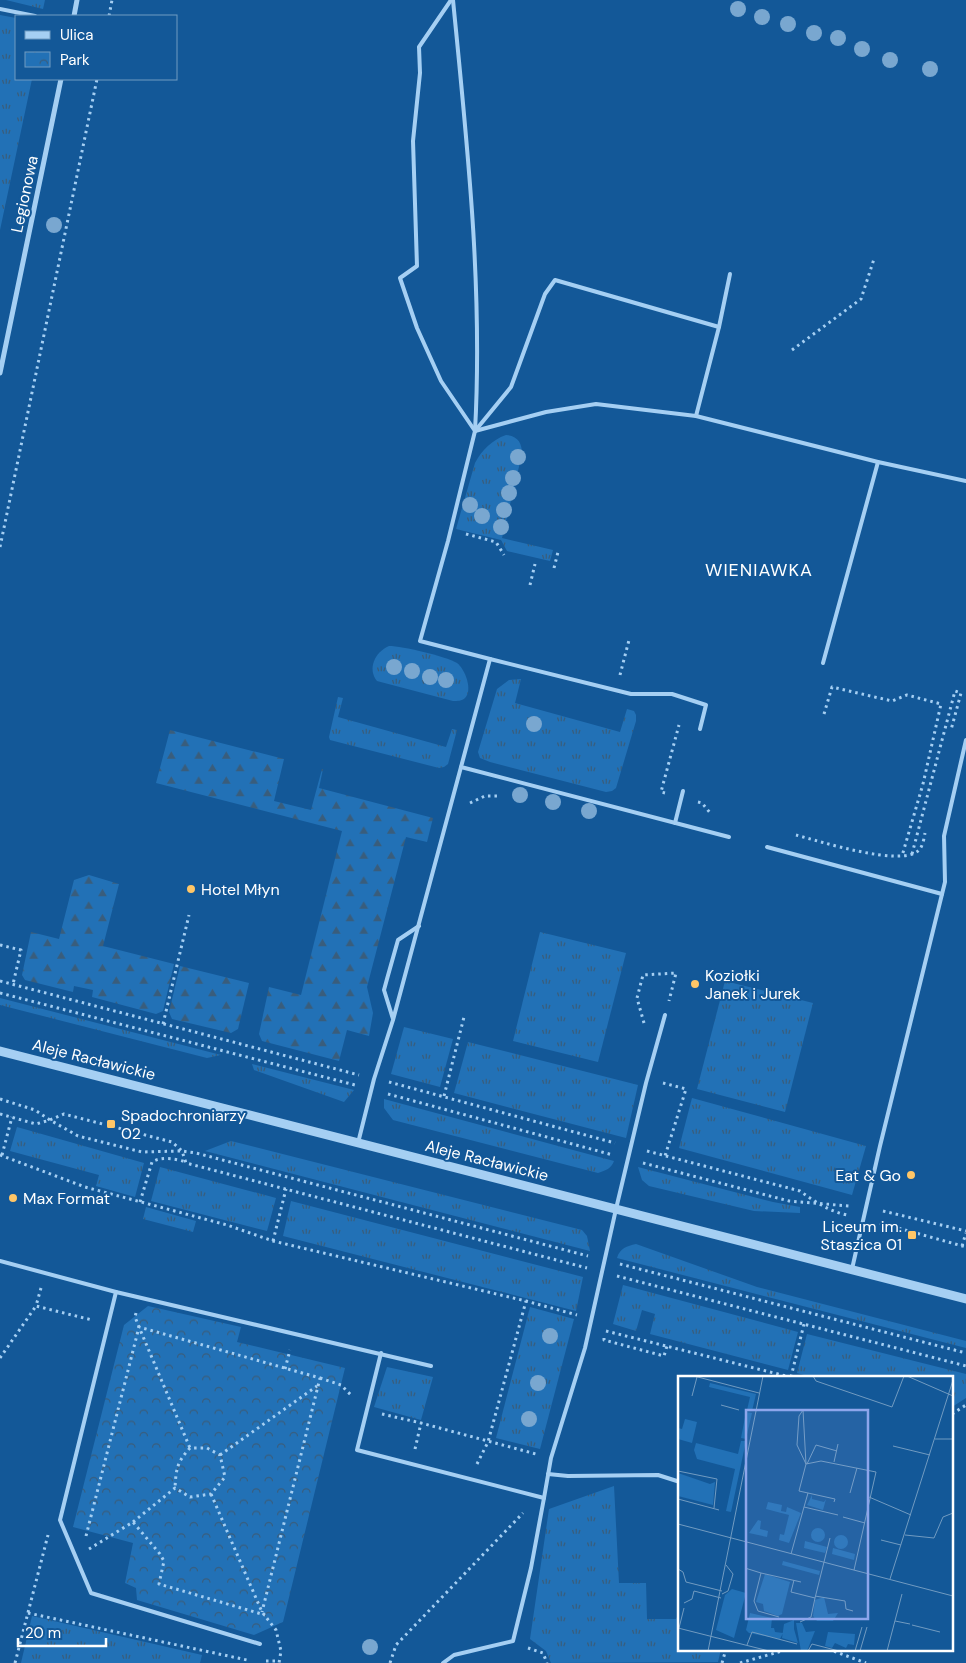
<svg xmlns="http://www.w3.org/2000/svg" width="966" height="1663" font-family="'DM Sans',sans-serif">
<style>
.grass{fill:url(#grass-tufts)}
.forest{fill:url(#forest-firs)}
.park{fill:url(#park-crowns)}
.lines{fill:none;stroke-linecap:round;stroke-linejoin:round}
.path{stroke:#a5cff3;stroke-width:3;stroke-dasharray:2.5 4;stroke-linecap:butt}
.service{stroke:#a5cff3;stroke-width:4}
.minor{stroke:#a5cff3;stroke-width:5}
.tertiary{stroke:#a5cff3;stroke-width:9}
.tree{fill:#79a7d0}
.poi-dot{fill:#ffc667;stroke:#135898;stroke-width:2}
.labels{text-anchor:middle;stroke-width:4;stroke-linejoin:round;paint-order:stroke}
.street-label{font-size:16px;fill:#fff;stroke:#135898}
.poi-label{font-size:16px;fill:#fff;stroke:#135898;text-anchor:start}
.neighbourhood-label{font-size:18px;letter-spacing:1px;fill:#fff;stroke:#135898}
.inset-road{fill:none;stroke:#719bc1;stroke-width:1}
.view{fill:#8ea6ec;fill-opacity:0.15;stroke:#8ea6ec;stroke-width:2.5}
.inset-edge{fill:none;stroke:#fff;stroke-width:2.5}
</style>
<defs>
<pattern id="grass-tufts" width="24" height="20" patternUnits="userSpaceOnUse" patternTransform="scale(1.25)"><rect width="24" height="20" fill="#2271b6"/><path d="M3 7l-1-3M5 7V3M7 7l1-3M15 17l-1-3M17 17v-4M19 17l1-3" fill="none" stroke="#395d7c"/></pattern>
<pattern id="forest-firs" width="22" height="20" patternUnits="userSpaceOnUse" patternTransform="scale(1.25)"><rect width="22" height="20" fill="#2271b6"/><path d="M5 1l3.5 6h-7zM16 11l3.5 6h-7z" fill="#395d7c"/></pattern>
<pattern id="park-crowns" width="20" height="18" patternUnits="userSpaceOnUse" patternTransform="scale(1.25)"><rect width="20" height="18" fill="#2271b6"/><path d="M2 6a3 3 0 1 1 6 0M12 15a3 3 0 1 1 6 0" fill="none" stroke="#395d7c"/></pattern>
</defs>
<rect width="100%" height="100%" fill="#135898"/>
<g class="grass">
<polygon points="6,0 45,0 43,9"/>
<polygon points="0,15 16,18 16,79 32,79 0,230"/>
<path d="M 506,435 C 518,436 522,443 522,454 L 502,538 L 553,550 L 550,561 L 507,551 L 501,540 L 456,529 L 475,463 C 482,450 492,440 506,435 Z"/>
<path d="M 389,646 C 402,646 445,656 457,663 C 465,669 473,690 465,698 C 462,701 457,701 453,701 L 377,681 C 367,669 375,652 389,646 Z"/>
<polygon points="521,679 515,703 620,732 627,709 634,711 636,715 636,721 616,788 612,791 606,792 490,762 480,758 478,752 497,689 509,680"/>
<polygon points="338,697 343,698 338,717 446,747 452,729 457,730 448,764 444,767 439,768 330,740 329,737"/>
<polygon points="540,932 626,953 598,1062 513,1041"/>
<polygon points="725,981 813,1003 785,1112 697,1089"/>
<polygon points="0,998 221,1055 207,1058 0,1005"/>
<polygon points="404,1027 453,1039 440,1087 391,1074"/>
<polygon points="468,1042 638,1085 626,1138 454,1093"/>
<polygon points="252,1064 354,1090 344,1102 254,1070"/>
<polygon points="692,1098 866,1146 852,1195 679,1148"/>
<path d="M 384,1099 L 614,1161 C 611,1169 606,1170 598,1173 L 393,1120 L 384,1108 Z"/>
<polygon points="17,1127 144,1163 135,1197 96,1186 99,1175 10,1151"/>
<polygon points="231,1141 582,1230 587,1236 590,1251 205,1151"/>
<polygon points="160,1167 276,1198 267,1231 151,1201"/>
<polygon points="638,1167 773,1202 800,1207 800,1213 754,1211 649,1186 642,1180"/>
<polygon points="291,1201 583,1277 576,1311 283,1236"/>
<polygon points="146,1207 196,1221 193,1232 143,1219"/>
<path d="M 636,1244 L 757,1287 L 966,1341 L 966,1348 L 617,1258 C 620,1248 627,1246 636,1244 Z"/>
<polygon points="623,1285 798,1332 788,1370 650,1334 655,1314 642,1310 636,1331 613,1324"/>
<polygon points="530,1307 574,1319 540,1449 496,1438"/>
<polygon points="807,1334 966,1374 966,1398 952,1407 952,1377 811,1377 797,1373"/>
<polygon points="387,1367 433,1377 421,1420 374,1407"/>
<polygon points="614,1486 619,1583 646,1583 647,1619 676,1619 677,1617 680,1617 680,1649 721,1649 718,1662 551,1663 546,1651 530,1639 549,1509"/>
<polygon points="32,1616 202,1655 200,1663 21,1663"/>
</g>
<g class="forest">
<polygon points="170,730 284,759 274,801 311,810 322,769 323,769 319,788 433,818 427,842 406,837 367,987 373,1013 369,1036 347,1030 339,1061 262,1041 259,1034 269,987 301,995 342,831 156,783"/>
<polygon points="89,875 119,884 103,946 174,964 163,1011 156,1014 92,997 93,990 74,986 73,992 25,980 22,975 31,932 59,939 74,880"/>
<polygon points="180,966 249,983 238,1029 231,1033 172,1019 169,1012"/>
</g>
<polygon class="park" points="148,1306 241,1327 237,1342 345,1368 283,1622 254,1635 137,1600 136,1588 125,1583 133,1543 73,1527 124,1325"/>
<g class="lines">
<g class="path">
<polyline points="109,16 112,0"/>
<polyline points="792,350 861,299 874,259"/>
<polyline points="466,534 496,542 504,555"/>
<polyline points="0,547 97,79"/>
<polyline points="554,568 558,552"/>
<polyline points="530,585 535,564"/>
<polyline points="620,675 629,640"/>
<polyline points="824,714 832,687 892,701 907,695 941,704 923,784 902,856"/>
<polyline points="665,793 661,792 679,725"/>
<polyline points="698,802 702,803 711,814"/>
<polyline points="470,803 485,796 497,796"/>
<path d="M 796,835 C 819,841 902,868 919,850 C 923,846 924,838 925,833"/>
<polyline points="912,854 955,691 961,693 951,730"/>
<polyline points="0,945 21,950 13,984"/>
<polyline points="0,981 359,1075"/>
<polyline points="0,993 355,1085"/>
<polyline points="644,1023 637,998 643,975 676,973 669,1001"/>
<polyline points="163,1024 189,915"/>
<polyline points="389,1082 615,1143"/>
<polyline points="663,1083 686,1089 665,1156"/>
<polyline points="388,1094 613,1155"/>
<polyline points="444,1096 464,1017"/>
<polyline points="0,1099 35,1110 50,1120 78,1136 142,1152 182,1151 196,1153 588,1256"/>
<polyline points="0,1114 36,1124 50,1120 64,1114 172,1142 182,1151 186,1163 587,1268"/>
<path d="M 647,1151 L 800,1191 C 815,1202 829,1211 847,1215"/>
<polyline points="0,1155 85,1187 227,1225 273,1241 526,1301 577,1315"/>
<polyline points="2,1155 12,1117"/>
<polyline points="643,1163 789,1201 849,1206"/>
<path d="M 140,1202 L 152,1162 C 161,1156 176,1159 186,1162"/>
<polyline points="883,1211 966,1231"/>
<polyline points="880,1223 966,1247"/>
<polyline points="273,1241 286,1189"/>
<polyline points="962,1246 966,1233"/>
<polyline points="620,1264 966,1353"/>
<polyline points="617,1276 966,1366"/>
<polyline points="41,1288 36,1306 92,1320"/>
<polyline points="136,1313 135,1317 139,1327 190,1448"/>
<polyline points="606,1331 790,1377"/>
<polyline points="604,1338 604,1340 664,1356 667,1346"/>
<polyline points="0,1358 36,1306"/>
<polyline points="285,1369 290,1350"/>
<polyline points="791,1377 804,1324"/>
<polyline points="320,1378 341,1385 352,1396"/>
<polyline points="382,1414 421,1423 536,1454"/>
<polyline points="952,1414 966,1405"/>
<polyline points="415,1449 421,1423"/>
<polyline points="220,1455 317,1386"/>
<polyline points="477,1464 488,1442 526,1301"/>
<polyline points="211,1494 262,1612 276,1630 281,1651 279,1663"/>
<path d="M 133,1522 L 175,1488 L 190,1497 L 211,1494 L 225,1477 L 220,1455 L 207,1448 L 190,1448 C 177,1462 176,1469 175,1488"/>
<polyline points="86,1536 139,1327 320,1378 262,1612"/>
<polyline points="89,1549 133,1522 160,1554 164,1561 159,1584 265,1615"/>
<polyline points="28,1613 247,1660"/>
<polyline points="528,1648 543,1653 547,1663"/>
<polyline points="828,1649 866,1663"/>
<polyline points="266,1661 278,1661"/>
<polyline points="15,1663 48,1535"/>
<polyline points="390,1663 396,1645 523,1513"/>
<polyline points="722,1663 726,1649"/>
<polyline points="740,1663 789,1649"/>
</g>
<g class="service">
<polyline points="451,0 419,47 420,73 413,141 417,266 400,278 417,328 441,381 475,431"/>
<path d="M 453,0 C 467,143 483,287 475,431"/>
<polyline points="0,9 35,16"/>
<polyline points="696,416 719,327 730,274"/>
<polyline points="475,431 511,387 545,294 555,280 719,327"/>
<polyline points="490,659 420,641 448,541 475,431 546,412 596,404 696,416 878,462 966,481"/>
<polyline points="823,663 878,462"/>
<polyline points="700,729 706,705 672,694 631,694 490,659 461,767 729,837"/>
<polyline points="675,823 683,791"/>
<polyline points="767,847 942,894"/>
<polyline points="393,1019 384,990 387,979 398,940 419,926"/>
<polyline points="358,1143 374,1079 393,1020 461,767"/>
<polyline points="0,1261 116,1292"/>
<polyline points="852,1269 880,1146 945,882 944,836 966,740"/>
<polyline points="381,1353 357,1450 544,1498 551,1458 585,1348 616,1209 646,1083 665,1015"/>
<polyline points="548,1474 568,1476 658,1475 680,1482"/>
<polyline points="260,1644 91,1593 60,1520 116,1292 431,1366"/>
<polyline points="443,1663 454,1655 513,1641 531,1568 544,1498"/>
</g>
<g class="minor">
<polyline points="74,16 77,0"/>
<polyline points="0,373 61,79"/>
</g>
<polyline class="tertiary" points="0,1051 966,1299"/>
</g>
<g class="tree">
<circle cx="738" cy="9" r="8"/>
<circle cx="762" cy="17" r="8"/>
<circle cx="788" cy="24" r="8"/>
<circle cx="814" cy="33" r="8"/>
<circle cx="838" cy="38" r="8"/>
<circle cx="862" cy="49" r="8"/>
<circle cx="890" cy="60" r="8"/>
<circle cx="930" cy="69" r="8"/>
<circle cx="54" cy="225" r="8"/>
<circle cx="518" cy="457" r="8"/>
<circle cx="513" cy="478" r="8"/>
<circle cx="509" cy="493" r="8"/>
<circle cx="470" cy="505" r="8"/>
<circle cx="504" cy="510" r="8"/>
<circle cx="482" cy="516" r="8"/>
<circle cx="501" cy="527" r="8"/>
<circle cx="394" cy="667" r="8"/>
<circle cx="412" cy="671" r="8"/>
<circle cx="430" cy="677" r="8"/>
<circle cx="446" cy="680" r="8"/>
<circle cx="534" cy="724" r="8"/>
<circle cx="520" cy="795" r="8"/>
<circle cx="553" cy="802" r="8"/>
<circle cx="589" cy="811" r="8"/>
<circle cx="550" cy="1336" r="8"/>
<circle cx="538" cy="1383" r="8"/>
<circle cx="529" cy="1419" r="8"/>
<circle cx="370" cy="1647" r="8"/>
</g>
<g class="poi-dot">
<circle cx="191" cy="889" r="5"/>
<circle cx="695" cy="984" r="5"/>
<rect x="106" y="1119" width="10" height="10" rx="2.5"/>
<circle cx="911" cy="1175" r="5"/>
<circle cx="13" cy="1198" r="5"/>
<rect x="907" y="1230" width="10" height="10" rx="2.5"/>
</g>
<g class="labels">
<g class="street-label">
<text transform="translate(24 194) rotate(-78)" y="6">Legionowa</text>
<text transform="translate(94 1059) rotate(14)" y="6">Aleje Racławickie</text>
<text transform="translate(487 1160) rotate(14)" y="6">Aleje Racławickie</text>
</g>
<g class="poi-label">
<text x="201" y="895">Hotel Młyn</text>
<text x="705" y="981">Koziołki<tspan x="705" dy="18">Janek i Jurek</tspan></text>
<text x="121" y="1121">Spadochroniarzy<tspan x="121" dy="18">02</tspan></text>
<text x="901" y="1181" text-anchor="end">Eat &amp; Go</text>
<text x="23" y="1204">Max Format</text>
<text x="902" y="1232" text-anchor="end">Liceum im.<tspan x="902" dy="18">Staszica 01</tspan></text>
</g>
<g class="neighbourhood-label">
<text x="759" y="576">WIENIAWKA</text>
</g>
</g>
<g transform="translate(678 1376)">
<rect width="275" height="275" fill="#135898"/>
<path d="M 32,7 L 78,18 L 74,35 L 69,34 L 72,21 L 31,11 ZM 68,36 L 74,37 L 68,63 L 63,62 ZM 134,119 L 134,123 L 146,126 L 148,123 L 145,134 L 129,129 ZM133 159a7 7 0 1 1 14 0a7 7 0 1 1-14 0ZM156 166a7 7 0 1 1 14 0a7 7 0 1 1-14 0ZM 127,165 L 149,171 L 147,177 L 126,172 ZM 155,172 L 177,178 L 176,184 L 154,178 ZM 105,185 L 142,195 L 141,199 L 104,189 ZM 146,221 L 150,238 L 160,237 L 155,245 L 139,245 L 135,240 L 137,224 ZM 72,237 L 94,242 L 93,252 L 96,252 L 97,256 L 105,257 L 102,263 L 71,257 L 68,254 ZM 116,244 L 116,253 L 120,267 L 104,262 L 106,248 ZM 118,247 L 124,247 L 128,256 L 137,255 L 129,275 L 123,275 ZM 150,256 L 177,258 L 176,269 L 170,268 L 168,272 L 157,267 L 154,272 L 147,270 Z" fill="#2271b6"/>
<path d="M 90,126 L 104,129 L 103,135 L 108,136 L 109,131 L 123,137 L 111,167 L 101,164 L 102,158 L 106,159 L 111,139 L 88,133 ZM 80,144 L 83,145 L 82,153 L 90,155 L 89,161 L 71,157 Z" fill="#2271b6"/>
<path d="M 7,43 L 19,46 L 14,67 L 0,63 L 0,52 L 4,53 ZM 63,65 L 68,65 L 53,136 L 48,135 L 57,93 L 19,83 L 16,74 L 18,67 L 60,78 ZM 0,97 L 32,108 L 37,106 L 35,129 L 0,120 ZM 87,198 L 112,206 L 104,238 L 100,240 L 86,235 L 85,228 L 78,226 ZM 54,213 L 68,217 L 56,262 L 38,254 L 47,219 Z" fill="#2271b6"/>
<path class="inset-road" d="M 16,0 L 81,17M 135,0 L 138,5 L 214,31 L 226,0M 229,0 L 275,20M 14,20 L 19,1M 43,29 L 61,34M 125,34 L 121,40 L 119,69 L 128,88M 125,34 L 128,88M 257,63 L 275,63M 215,70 L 252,79M 156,86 L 160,68M 129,88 L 138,69 L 159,75M 0,95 L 39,103 L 36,132M 130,117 L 121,115 L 128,88 L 143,85 L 198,96 L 176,194M 172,117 L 179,92M 191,121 L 233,139M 0,123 L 41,134M 156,126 L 157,123 L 130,117 L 126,131 L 160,139M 165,141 L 187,147M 0,148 L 275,220M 227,159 L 256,162 L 265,141 L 275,137M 203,164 L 223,169M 113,178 L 126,131M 67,192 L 83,197M 0,193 L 5,196 L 8,206 L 44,215M 212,203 L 275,4M 116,204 L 113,216 L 137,222 L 152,162M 44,218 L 50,215 L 55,198 L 48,189M 137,220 L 167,225 L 168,233 L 175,235M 6,227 L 14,223 L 16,215 L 43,222M 101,241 L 80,235 L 76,225 L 83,197 L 123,206M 217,245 L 232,248M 122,246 L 133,241 L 137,222M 234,249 L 262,256M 0,252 L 91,275M 1,252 L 6,232M 69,269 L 74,256 L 119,268M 30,275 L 85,0M 130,275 L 134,268 L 161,275M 177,275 L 184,251M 182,275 L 189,251M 209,275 L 224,218"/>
<path class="view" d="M 68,34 L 190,34 L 190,243 L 68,243 Z"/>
<rect width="275" height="275" class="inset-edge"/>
</g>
<rect x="15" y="15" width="162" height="65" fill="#135898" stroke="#719bc1"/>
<rect x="25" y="31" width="25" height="8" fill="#a5cff3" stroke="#719bc1"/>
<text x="60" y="40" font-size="15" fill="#ffffff">Ulica</text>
<rect x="25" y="52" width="25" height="15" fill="url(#park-crowns)" stroke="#719bc1"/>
<text x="60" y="65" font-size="15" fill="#ffffff">Park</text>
<path d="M18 1638v8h88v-8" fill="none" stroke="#ffffff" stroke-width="2.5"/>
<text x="25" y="1638" font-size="15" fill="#ffffff" stroke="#135898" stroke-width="4" paint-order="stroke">20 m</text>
</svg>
